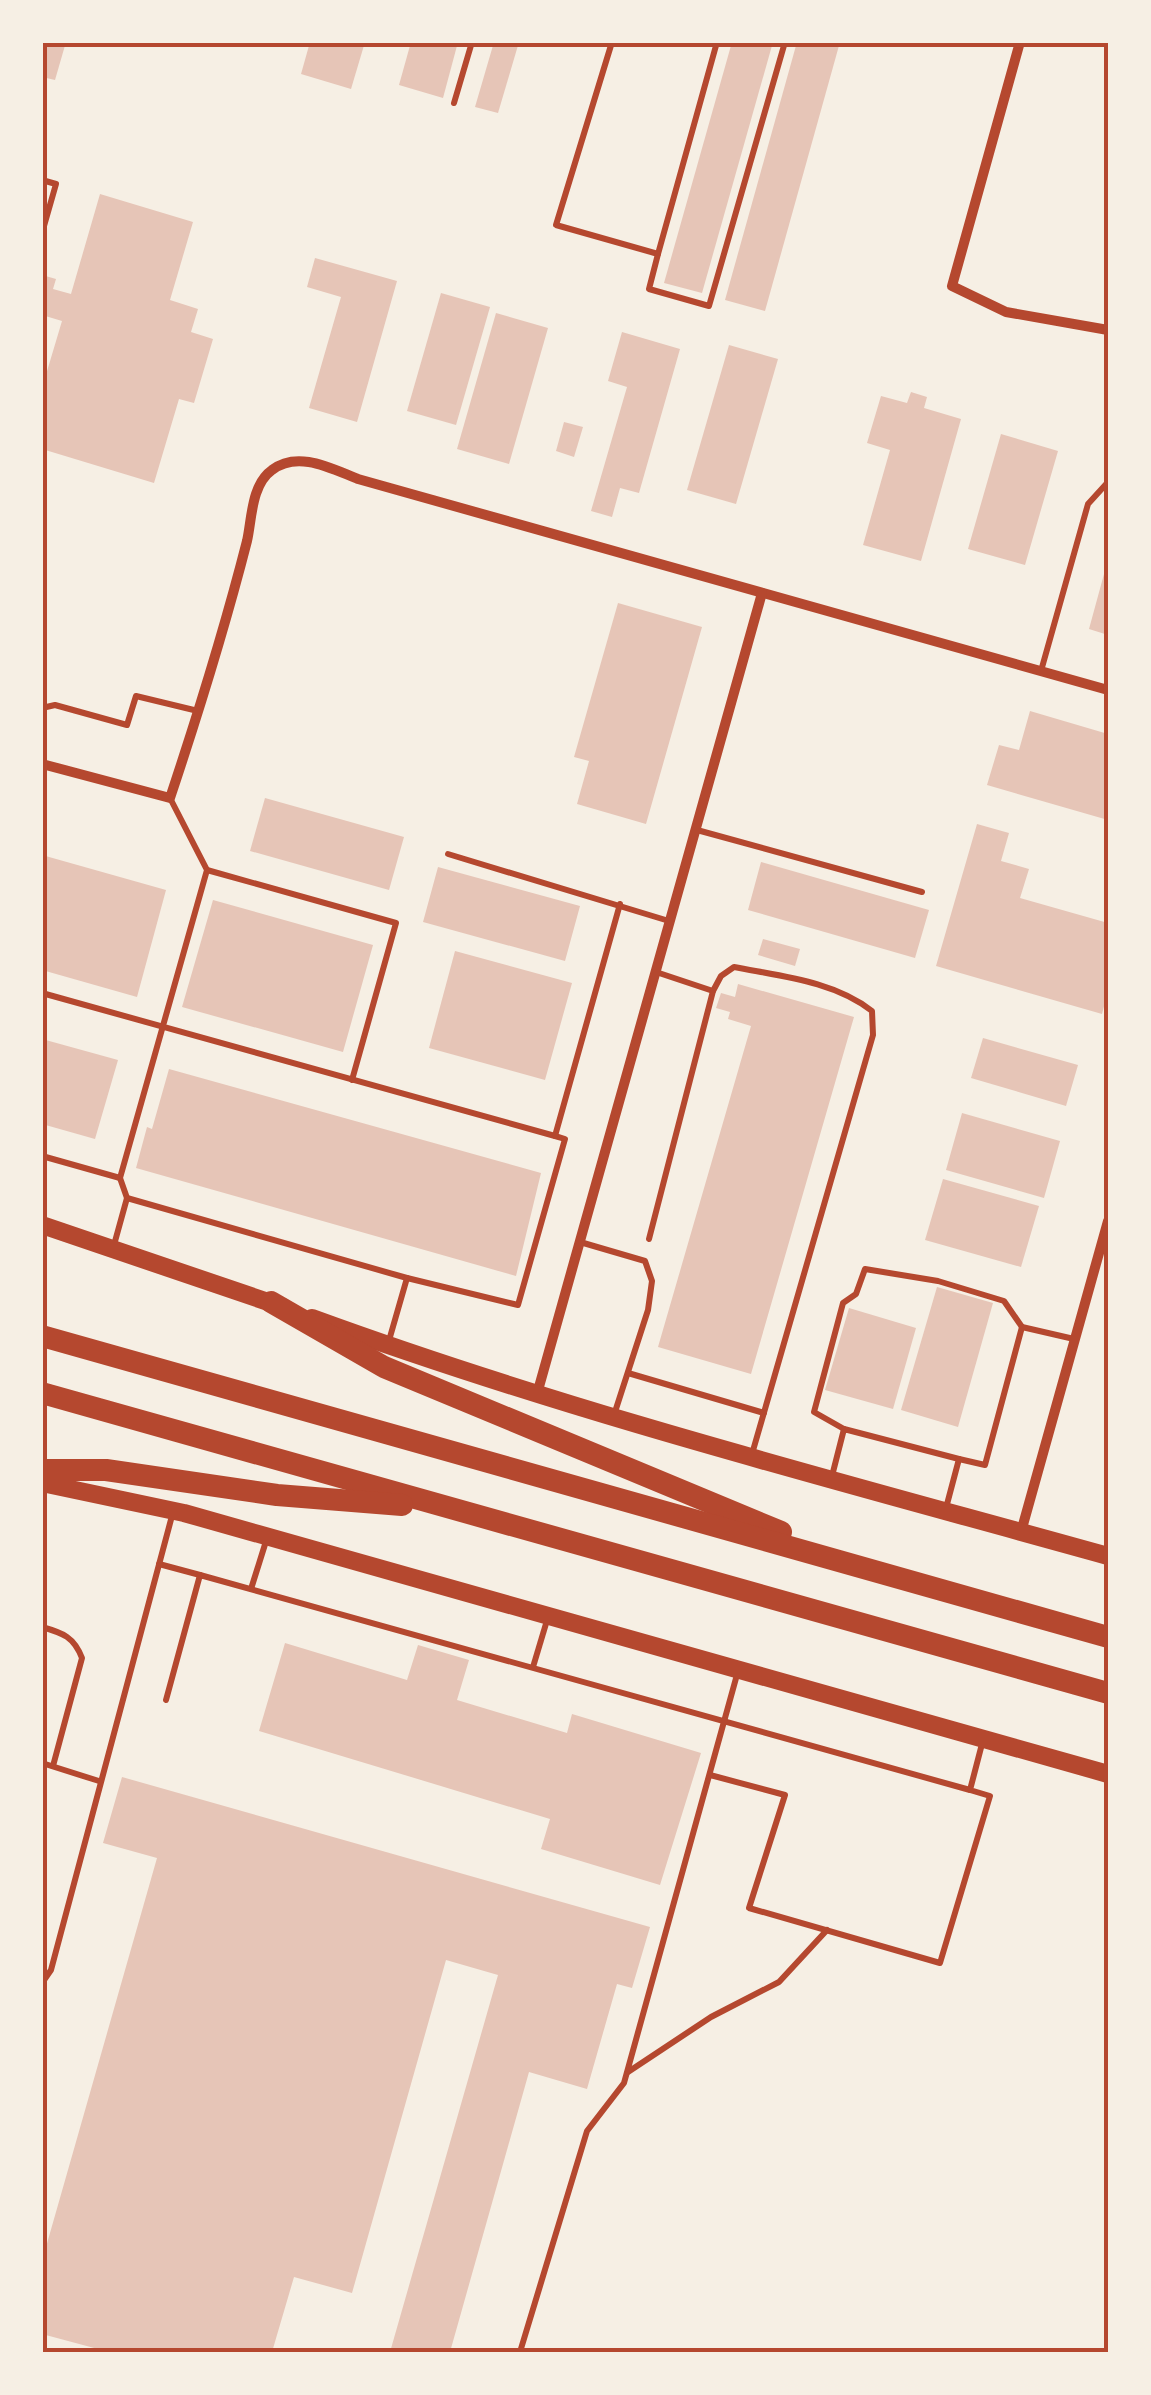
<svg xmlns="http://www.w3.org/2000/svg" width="1151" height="2395" font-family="'PT Sans Narrow',sans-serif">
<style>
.building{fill:#e6c5b7}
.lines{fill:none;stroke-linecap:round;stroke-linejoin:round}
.service{stroke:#b5482f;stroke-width:6}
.minor{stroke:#b5482f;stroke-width:10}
.secondary{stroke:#b5482f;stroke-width:18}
.motorway{stroke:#b5482f;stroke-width:22}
.neatline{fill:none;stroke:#b5482f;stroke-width:4}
</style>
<rect width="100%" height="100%" fill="#f6efe4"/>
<g class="building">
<polygon points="42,42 66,42 55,80 42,77"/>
<polygon points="310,42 365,42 351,89 301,74"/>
<polygon points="411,42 458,42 443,98 399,85"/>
<polygon points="494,42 519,42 498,113 475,107"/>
<polygon points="732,42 773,42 702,293 664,283"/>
<polygon points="797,42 840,42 765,311 725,300"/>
<polygon points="100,194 193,222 170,300 198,309 191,332 213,339 194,403 179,399 154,483 42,449 42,388 62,321 42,315 42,275 56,279 53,289 71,294"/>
<polygon points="315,258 397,281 357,422 309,408 341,297 307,287"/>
<polygon points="441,293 490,307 456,425 407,411"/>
<polygon points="496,313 548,328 509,464 457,449"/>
<polygon points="622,332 680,349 639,493 620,488 612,517 591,511 627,387 608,381"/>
<polygon points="729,345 778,359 736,504 687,490"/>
<polygon points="911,392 927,397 924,408 961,419 921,561 863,545 890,450 867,443 881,396 907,403"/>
<polygon points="564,422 583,427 574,457 556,451"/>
<polygon points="1001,434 1058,451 1025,565 968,549"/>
<polygon points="1107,563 1108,564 1108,635 1089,629"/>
<polygon points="618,603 702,627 646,824 577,804 589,761 574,757"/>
<polygon points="1030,711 1108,734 1108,820 987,785 999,745 1019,750"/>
<polygon points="265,798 404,837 389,890 250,851"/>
<polygon points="977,824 1009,833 1001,861 1029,869 1020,898 1108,923 1108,991 1102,1014 936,966"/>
<polygon points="42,855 166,890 137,997 42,970"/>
<polygon points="761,862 929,910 915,958 748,910"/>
<polygon points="438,867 580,906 565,961 423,922"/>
<polygon points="213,900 373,945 343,1052 182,1007"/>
<polygon points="763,939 800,949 795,966 758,955"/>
<polygon points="455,951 572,983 545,1080 429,1048"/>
<polygon points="738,984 854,1017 751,1374 658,1347 751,1026 728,1019 730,1012 716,1008 721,993 735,997"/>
<polygon points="983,1038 1078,1065 1066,1106 971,1078"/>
<polygon points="42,1039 118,1060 95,1139 42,1124"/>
<polygon points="169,1069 541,1173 516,1276 136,1168 147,1127 152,1129"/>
<polygon points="962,1113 1060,1141 1044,1198 946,1170"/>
<polygon points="943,1179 1039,1206 1021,1267 925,1240"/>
<polygon points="937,1287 993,1303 958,1427 901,1410"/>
<polygon points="849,1308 916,1328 893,1409 825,1390"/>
<polygon points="285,1643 407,1680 418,1645 469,1660 457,1700 567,1733 572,1714 701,1753 660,1885 541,1849 550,1819 259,1731"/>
<polygon points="122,1777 650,1927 632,1988 617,1984 587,2089 529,2072 450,2352 390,2352 498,1975 446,1960 352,2293 294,2277 272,2352 109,2352 42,2334 42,2261 157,1858 103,1843"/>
</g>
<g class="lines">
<g class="service">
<polyline points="612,42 556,225 658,254 717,42"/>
<polyline points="454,103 472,42"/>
<polyline points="42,180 56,184 42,233"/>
<polyline points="658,254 649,289 709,306 785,42"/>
<polyline points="1041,671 1088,504 1108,482"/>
<polyline points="42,708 55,705 127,725 136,696 198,711"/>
<polyline points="697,830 922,892"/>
<polyline points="448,854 669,921"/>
<polyline points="207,870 396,923 352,1080"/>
<polyline points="656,972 713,991"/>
<path d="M 42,993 C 213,1041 384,1089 555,1136 L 565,1139 L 518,1305 L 407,1278 L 127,1198 L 120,1178 L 207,870 L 170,798"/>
<polyline points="555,1136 620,904"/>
<polyline points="42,1156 120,1178"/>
<path d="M 649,1239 L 713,991 L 721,976 L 734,967 C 780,976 834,981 872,1011 L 873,1035 L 752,1454"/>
<polyline points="580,1242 645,1261 652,1281 648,1310 614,1415"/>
<polyline points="114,1245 127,1198"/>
<polyline points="388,1344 407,1278"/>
<polyline points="628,1373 764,1413"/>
<polyline points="844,1429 814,1412 843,1303 856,1294 865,1269 938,1281 1004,1301 1022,1327"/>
<polyline points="832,1476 844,1429 959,1459"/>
<polyline points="946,1508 959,1459 985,1465 1022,1327 1074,1339"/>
<polyline points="159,1564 200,1575"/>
<polyline points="251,1589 267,1538"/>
<path d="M 42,1627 C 63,1633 74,1637 82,1658 L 53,1766"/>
<polyline points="533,1667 548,1617"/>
<polyline points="166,1700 200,1575 970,1790"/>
<polyline points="42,1763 99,1781"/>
<polyline points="710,1775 785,1795 749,1908 940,1963 990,1796 970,1790 983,1740"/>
<polyline points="42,1983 51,1970 173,1512"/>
<polyline points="628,2072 711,2017 779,1982 827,1930"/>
<polyline points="520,2352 587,2131 624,2083 738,1671"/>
</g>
<g class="minor">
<polyline points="1020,42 952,286 1006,312 1108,330"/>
<path d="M 42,764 L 170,798 C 198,714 225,627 247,541 C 252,519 251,485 272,470 C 298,450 332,469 358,479 L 1108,690"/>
<polyline points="537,1394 762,593"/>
<polyline points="1021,1532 1108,1221"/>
</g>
<g class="secondary">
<polyline points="42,1225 283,1307"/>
<path d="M 312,1318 C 572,1413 842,1482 1108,1556"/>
<polyline points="42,1483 184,1513 1108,1774"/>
</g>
<g class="motorway">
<polyline points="271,1302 384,1367 781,1532"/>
<polyline points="42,1336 1108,1637"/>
<polyline points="42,1393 1108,1693"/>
<polyline points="42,1470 106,1470 277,1495 402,1505"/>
</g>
</g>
<rect width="1151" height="2395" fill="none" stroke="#f6efe4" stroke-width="90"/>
<rect x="45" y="45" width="1061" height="2305" class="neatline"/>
</svg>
